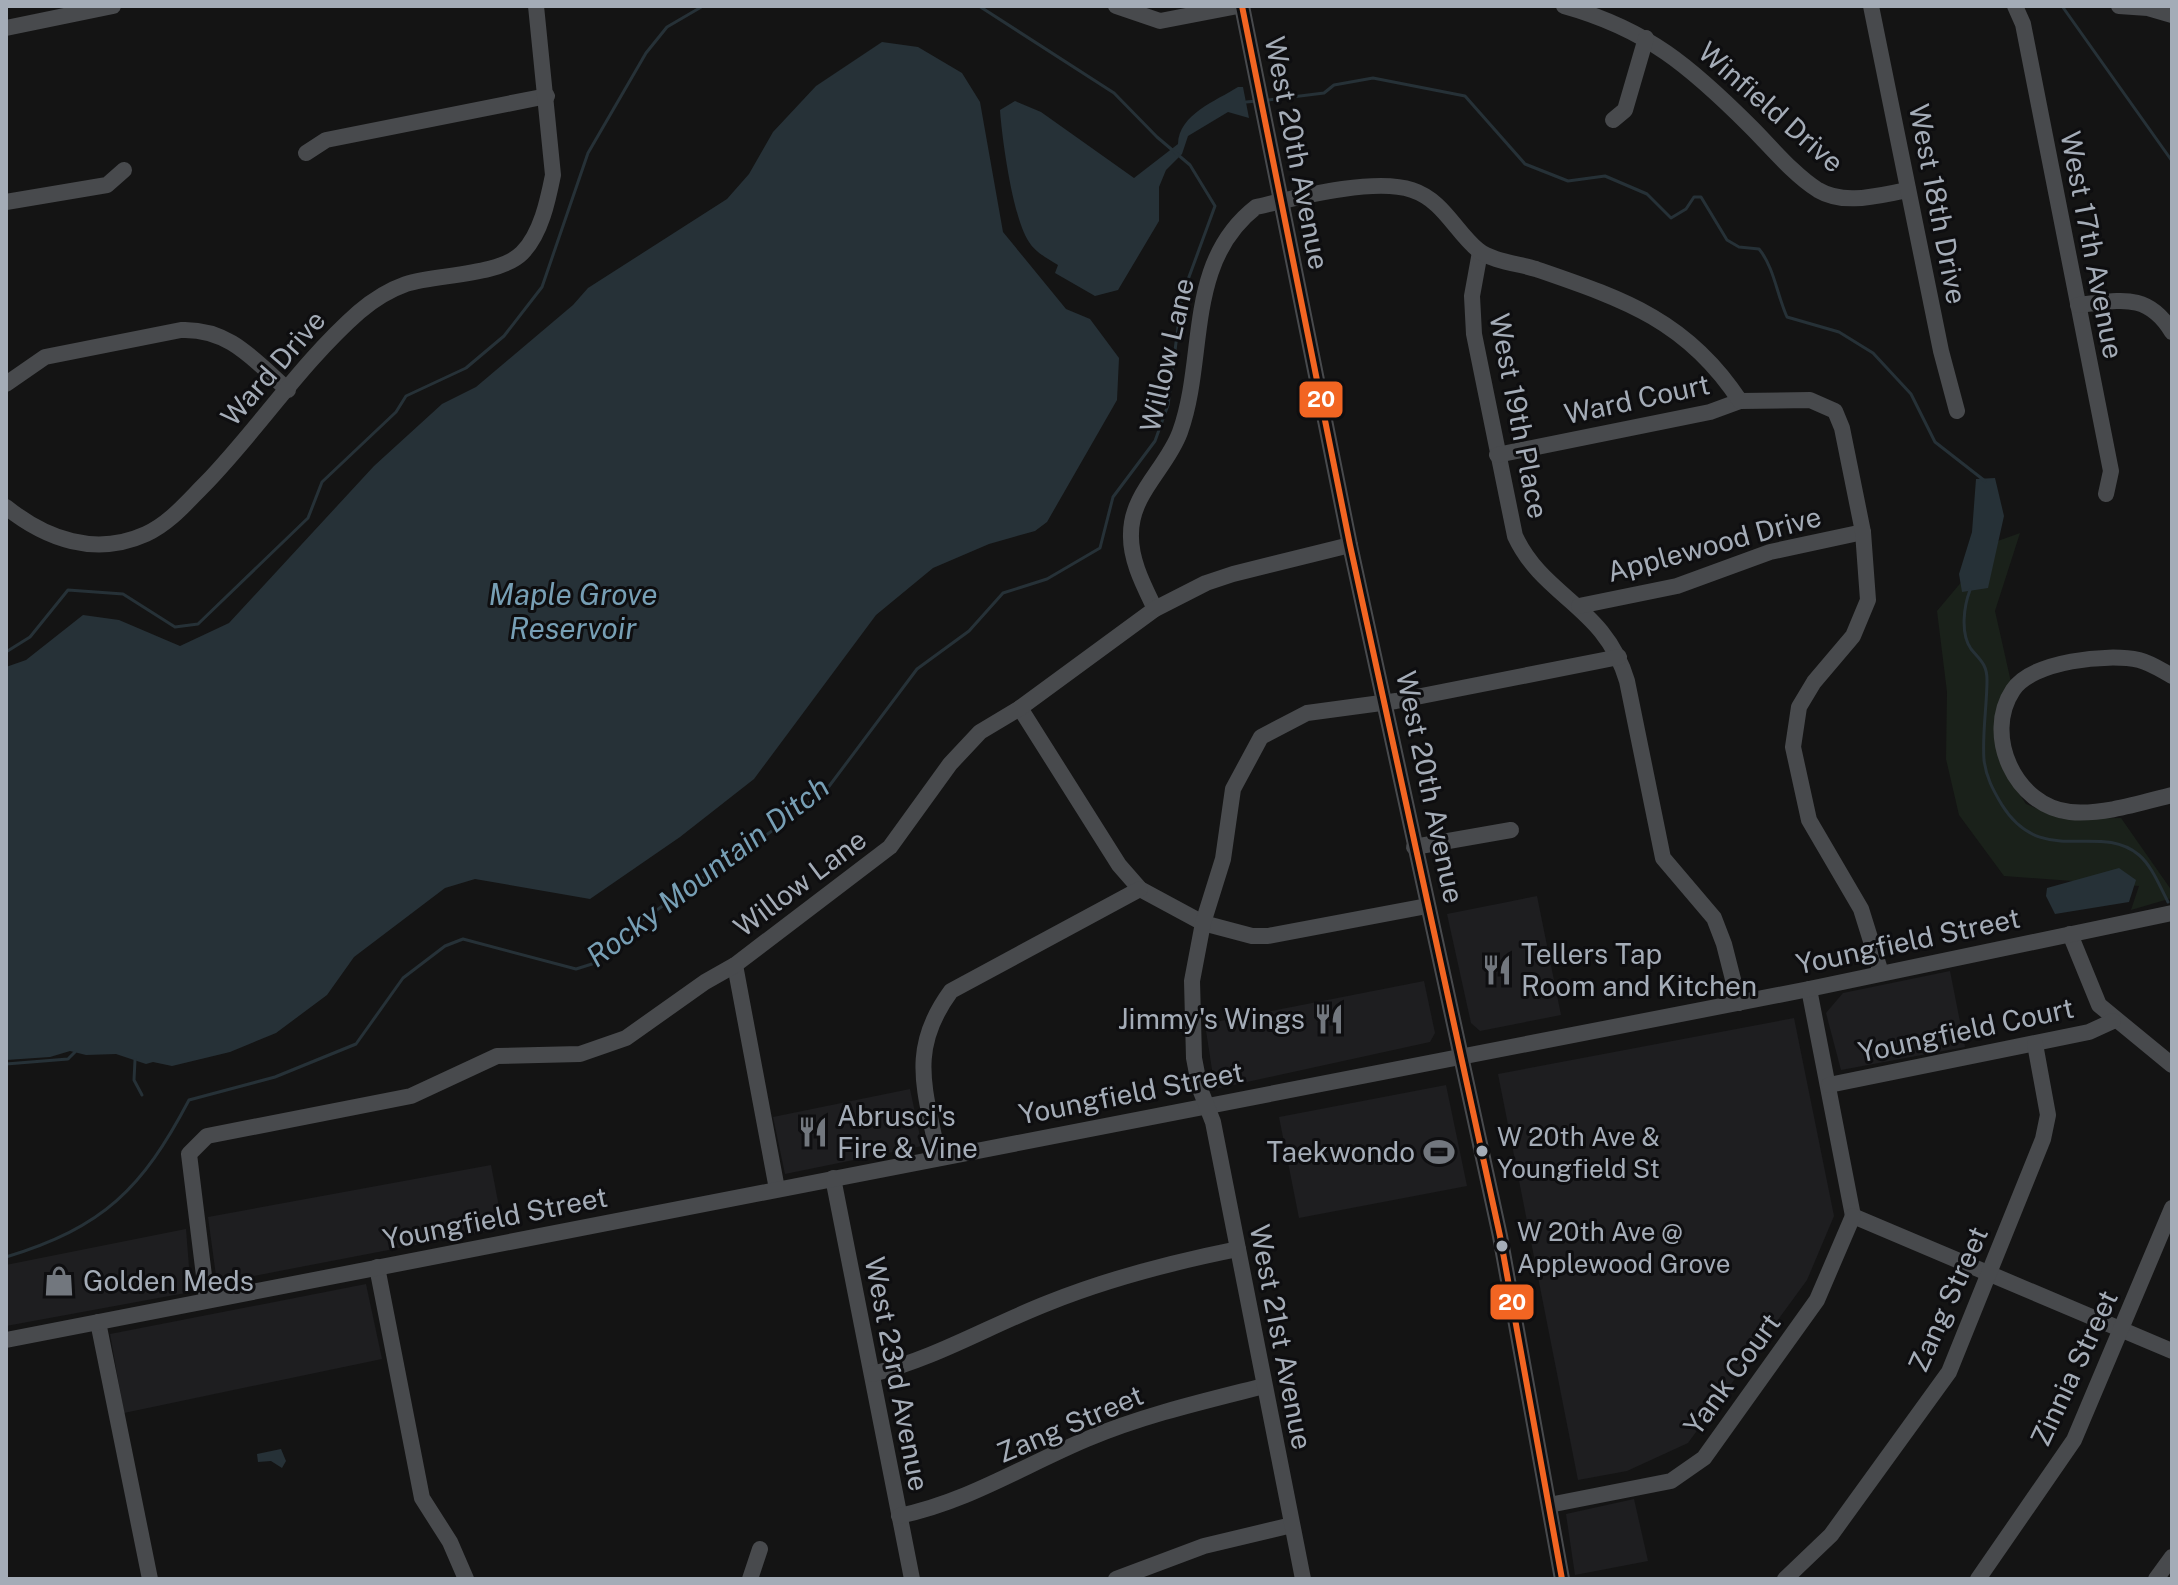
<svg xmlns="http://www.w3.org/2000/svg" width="2178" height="1585" font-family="'Public Sans',sans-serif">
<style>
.built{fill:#1e1e20}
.green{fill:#1a211a}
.water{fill:#263137}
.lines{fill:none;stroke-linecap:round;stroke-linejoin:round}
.stream{stroke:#263137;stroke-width:3}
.minor{stroke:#484a4d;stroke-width:16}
.bus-1-casing{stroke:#0e0e10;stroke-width:12}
.bus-1{stroke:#f26522;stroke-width:6}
.bus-dot{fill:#a4acb7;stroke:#0e0e10;stroke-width:3}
.labels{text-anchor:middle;stroke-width:6;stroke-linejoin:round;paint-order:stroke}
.bus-label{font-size:26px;fill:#a4acb7;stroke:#0e0e10;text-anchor:start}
.street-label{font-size:28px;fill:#a4acb7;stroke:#0e0e10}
.poi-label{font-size:28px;fill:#a4acb7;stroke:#0e0e10;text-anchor:start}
.water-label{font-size:30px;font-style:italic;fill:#779fb5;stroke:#0e0e10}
.line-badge{stroke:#0e0e10;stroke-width:3}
.badge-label{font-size:22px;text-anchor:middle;font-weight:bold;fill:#fff}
</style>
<rect width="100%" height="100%" fill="#141414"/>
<g class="built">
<polygon points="1537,896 1561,1015 1480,1031 1471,1023 1447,914"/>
<polygon points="1950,971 1965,1047 1841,1070 1826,1013 1843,993"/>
<polygon points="1424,981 1435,1033 1430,1042 1215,1089 1205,1024"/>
<polygon points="1794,1018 1834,1216 1807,1280 1688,1443 1627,1471 1578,1480 1498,1074"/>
<polygon points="1446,1085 1467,1186 1299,1218 1279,1117"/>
<polygon points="910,1089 922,1146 785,1174 773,1117"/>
<polygon points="491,1165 503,1228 217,1283 208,1217"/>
<polygon points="186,1229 191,1292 6,1326 6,1265"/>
<polygon points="366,1284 382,1359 124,1413 110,1334"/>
<polygon points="1634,1499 1648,1561 1575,1575 1566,1514"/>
</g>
<polygon class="green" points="2020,533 1995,611 2011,682 2000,701 2009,779 2026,804 2062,819 2121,818 2172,891 2172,898 2131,910 2139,886 2004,876 1959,815 1946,759 1947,692 1937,611 1995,542"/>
<g class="water">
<polygon points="882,42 918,47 962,73 980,102 1003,232 1066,309 1090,319 1119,358 1117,400 1047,522 1035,531 989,544 933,568 876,615 754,779 680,837 590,899 475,879 445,888 354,957 327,995 276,1033 230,1052 172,1066 153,1062 146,1064 116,1054 86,1055 70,1051 50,1057 6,1060 6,667 26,660 83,615 119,620 180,646 229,623 374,466 442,404 476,387 573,305 588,288 727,199 749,174 773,132 816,86"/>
<path d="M 1238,87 L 1243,87 L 1249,118 L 1228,112 L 1188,136 L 1182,154 L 1166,170 L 1159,187 L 1159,221 L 1118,290 L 1095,296 L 1055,273 L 1058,265 C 1048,259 1035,252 1029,242 C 1013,219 1002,139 1000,110 L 1015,101 L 1041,112 L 1134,178 L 1178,144 C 1179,114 1216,101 1238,87 Z"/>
<polygon points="1995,478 2004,516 1988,588 1962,592 1959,574 1972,532 1976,479"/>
<polygon points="2119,868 2136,880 2129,902 2055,914 2046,896 2047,888"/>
<polygon points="281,1449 286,1461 282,1468 271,1461 258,1462 257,1454"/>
</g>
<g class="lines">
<g class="stream">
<polyline points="2062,6 2172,161"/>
<path d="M 1268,100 L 1324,93 L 1334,85 L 1373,78 L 1465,96 L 1525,164 L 1568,181 L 1605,176 L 1647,194 L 1671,218 L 1686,209 L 1694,197 L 1701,197 L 1727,240 L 1739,247 L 1759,249 C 1774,267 1777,295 1787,317 L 1839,332 L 1873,353 L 1911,394 L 1935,442 L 1985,481"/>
<polyline points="1246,102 1257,101"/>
<path d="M 1970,590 C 1964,606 1960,633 1971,649 C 1980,660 1987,664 1987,680 C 1987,706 1982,733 1984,760 C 1986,777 1993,790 2002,805 C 2042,869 2098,821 2139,855 C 2152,866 2160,887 2168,902"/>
<polyline points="6,652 30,637 68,590 123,594 175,627 198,624 308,518 322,482 396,412 406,396 466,368 504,336 542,287 588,153 646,53 667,27 703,6"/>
<polyline points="135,1060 134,1080 142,1095"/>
<polyline points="6,1064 68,1059 75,1052"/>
<path d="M 6,1257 C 104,1227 142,1189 189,1100 L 275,1077 L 356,1044 L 403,978 L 445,946 L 463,939 L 576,969 L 592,964 L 617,938 L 718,867 L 727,865 L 827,789 L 917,669 L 969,631 L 1003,593 L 1047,579 L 1100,548 L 1113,497 L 1155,441 L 1168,405 L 1182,296 L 1215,206 L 1190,165 L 1157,137 L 1114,93 L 979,6"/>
</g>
<g class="minor">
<polyline points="1116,6 1160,21 1238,6"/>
<polyline points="1242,6 1350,545 1500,1236 1562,1579"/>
<path d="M 1564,6 C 1647,29 1691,67 1751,127 C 1771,147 1794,175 1818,190 C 1845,206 1879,195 1908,190"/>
<polyline points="1871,6 1941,351 1957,411"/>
<polyline points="2015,6 2023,24 2111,471 2106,494"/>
<polyline points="2119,6 2148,8 2172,15"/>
<polyline points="6,28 113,6"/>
<polyline points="1613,120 1625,110 1646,38"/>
<polyline points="306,153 326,140 547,96"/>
<polyline points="6,202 107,185 124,170"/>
<path d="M 1480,252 L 1472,296 L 1474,334 L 1515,536 C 1544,598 1605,606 1627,681 L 1663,858 L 1714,918 L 1724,944 L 1739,1003"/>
<path d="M 2078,305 C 2119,301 2147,291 2172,332"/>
<path d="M 6,384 L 45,357 L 181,330 C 229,328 254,360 288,390"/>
<polyline points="1497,455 1710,412 1740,401"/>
<path d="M 6,507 C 46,539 95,557 146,534 C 170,523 187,502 206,483 C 259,428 302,362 359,312 C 373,300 389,290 406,284 C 437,274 499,276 522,253 C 541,234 548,200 553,175 L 536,6"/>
<polyline points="1579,606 1677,586 1770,552 1863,532"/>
<path d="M 1155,609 C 1144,586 1130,560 1131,534 C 1131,493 1167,468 1180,432 C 1207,357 1184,263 1256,207 C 1295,198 1374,177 1412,190 C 1443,200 1455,231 1478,250 C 1491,261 1520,264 1536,269 C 1623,299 1687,320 1740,401 L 1810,400 L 1835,411 L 1842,428 L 1863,532 L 1868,600 L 1853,636 L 1814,682 L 1799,707 L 1793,747 L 1809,820 L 1861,909 L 1881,973"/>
<path d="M 2172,676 C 2161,670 2151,663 2139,660 C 2108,653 2032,661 2013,690 C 1983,735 2015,806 2070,812 C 2103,815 2140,803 2172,795"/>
<polyline points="1020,708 1119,865 1140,889 1203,923 1252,936 1268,936 1427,906"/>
<polyline points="1414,847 1511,830"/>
<polyline points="2070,934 2099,1005 2172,1065"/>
<polyline points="735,965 777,1189"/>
<polyline points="1809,989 1853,1216"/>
<polyline points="1829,1085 2089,1032 2113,1021"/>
<path d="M 938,1157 C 926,1090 907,1051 951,991 L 1140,889"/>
<polyline points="833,1178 912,1579"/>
<polyline points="1853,1216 2172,1351"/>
<polyline points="377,1267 422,1498 450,1542 466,1579"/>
<polyline points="207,1300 189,1154 207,1136 411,1096 497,1056 580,1054 626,1038 705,982 735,965 890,847 950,764 980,732 1020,708 1155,609 1206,583 1233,574 1350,545"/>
<polyline points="98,1322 150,1579"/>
<polyline points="6,1340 1809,989 2172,913"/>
<path d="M 872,1374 C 934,1359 989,1326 1048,1303 C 1110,1278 1173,1262 1238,1249"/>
<polyline points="1549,1505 1671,1481 1704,1458 1817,1300 1853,1216"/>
<path d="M 899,1516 C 967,1502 1023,1466 1087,1439 C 1144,1415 1205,1401 1264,1386"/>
<polyline points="750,1579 760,1549"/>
<polyline points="1116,1579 1204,1546 1292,1525"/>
<polyline points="1303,1579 1213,1122 1200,1089 1194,1058 1192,981 1203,923 1223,859 1233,789 1261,737 1307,713 1396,701 1619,657"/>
<polyline points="1785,1579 1831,1535 1949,1372 2043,1139 2048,1115 2035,1044"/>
<polyline points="1978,1579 2074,1440 2172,1208"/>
<polyline points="2156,1579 2172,1557"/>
</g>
<g class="bus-1-casing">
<polyline id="bus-1" points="1242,6 1350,545 1500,1236 1562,1579"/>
</g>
<use href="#bus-1" class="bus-1"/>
</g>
<defs>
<g id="restaurant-bare" transform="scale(2.4)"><path d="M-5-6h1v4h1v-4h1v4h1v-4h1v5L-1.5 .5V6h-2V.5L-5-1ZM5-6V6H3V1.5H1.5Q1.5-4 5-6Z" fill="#72777e" stroke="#0e0e10" stroke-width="2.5" paint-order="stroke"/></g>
<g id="stadium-bare" transform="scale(2.4)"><path d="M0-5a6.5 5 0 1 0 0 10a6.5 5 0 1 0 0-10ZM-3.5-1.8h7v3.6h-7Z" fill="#72777e" stroke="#0e0e10" stroke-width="2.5" paint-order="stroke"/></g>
<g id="shop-bare" transform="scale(2.4)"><path d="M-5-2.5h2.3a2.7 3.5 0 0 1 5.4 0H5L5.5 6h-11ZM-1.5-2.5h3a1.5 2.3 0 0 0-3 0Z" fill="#72777e" stroke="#0e0e10" stroke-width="2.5" paint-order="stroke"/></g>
</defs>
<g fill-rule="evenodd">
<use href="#restaurant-bare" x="1497" y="970"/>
<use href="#restaurant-bare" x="1329" y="1019"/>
<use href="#restaurant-bare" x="813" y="1132"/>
<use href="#stadium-bare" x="1439" y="1152"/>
<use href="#shop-bare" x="59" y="1281"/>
</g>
<g class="bus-dot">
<circle cx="1482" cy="1151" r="7"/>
<circle cx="1502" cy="1246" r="7"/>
</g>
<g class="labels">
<g class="bus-label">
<text x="1497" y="1146">W 20th Ave &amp;<tspan x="1497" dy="32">Youngfield St</tspan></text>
<text x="1517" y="1241">W 20th Ave @<tspan x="1517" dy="32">Applewood Grove</tspan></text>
</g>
<g class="street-label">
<text transform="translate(1771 107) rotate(41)" y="10">Winfield Drive</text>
<text transform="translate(1297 153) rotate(79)" y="10">West 20th Avenue</text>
<text transform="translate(1938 204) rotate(79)" y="10">West 18th Drive</text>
<text transform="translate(2092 245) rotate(79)" y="10">West 17th Avenue</text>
<text transform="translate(1167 355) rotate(-77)" y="10">Willow Lane</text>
<text transform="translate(273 368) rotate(-49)" y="10">Ward Drive</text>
<text transform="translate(1637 399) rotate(-12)" y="10">Ward Court</text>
<text transform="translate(1519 416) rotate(79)" y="10">West 19th Place</text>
<text transform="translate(1714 544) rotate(-15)" y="10">Applewood Drive</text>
<text transform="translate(1430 787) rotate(78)" y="10">West 20th Avenue</text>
<text transform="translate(800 883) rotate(-37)" y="10">Willow Lane</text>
<text transform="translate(1908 941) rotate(-12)" y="10">Youngfield Street</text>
<text transform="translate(1966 1030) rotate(-12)" y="10">Youngfield Court</text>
<text transform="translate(1131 1093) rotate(-11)" y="10">Youngfield Street</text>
<text transform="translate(495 1218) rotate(-11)" y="10">Youngfield Street</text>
<text transform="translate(1948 1299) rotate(-66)" y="10">Zang Street</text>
<text transform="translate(1281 1337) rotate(79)" y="10">West 21st Avenue</text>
<text transform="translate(2074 1368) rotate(-65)" y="10">Zinnia Street</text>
<text transform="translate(897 1374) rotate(79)" y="10">West 23rd Avenue</text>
<text transform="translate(1732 1374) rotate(-54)" y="10">Yank Court</text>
<text transform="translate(1070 1424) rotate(-23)" y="10">Zang Street</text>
</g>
<g class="poi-label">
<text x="1521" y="964">Tellers Tap<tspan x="1521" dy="32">Room and Kitchen</tspan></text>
<text x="1305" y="1029" text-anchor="end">Jimmy's Wings</text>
<text x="837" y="1126">Abrusci's<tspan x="837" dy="32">Fire &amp; Vine</tspan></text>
<text x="1415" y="1162" text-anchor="end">Taekwondo</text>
<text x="83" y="1291">Golden Meds</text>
</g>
<g class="water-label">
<text x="573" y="605">Maple Grove<tspan x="573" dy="34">Reservoir</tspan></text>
<text transform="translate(708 872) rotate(-37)" y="10">Rocky Mountain Ditch</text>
</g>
</g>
<g class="line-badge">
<rect x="1298" y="380" width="46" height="39" rx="8" fill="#f26522"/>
<rect x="1489" y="1283" width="46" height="38" rx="8" fill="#f26522"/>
</g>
<g class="badge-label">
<text x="1321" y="407">20</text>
<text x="1512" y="1310">20</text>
</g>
<rect width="2178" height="1585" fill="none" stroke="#a4acb7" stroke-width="16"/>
</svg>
